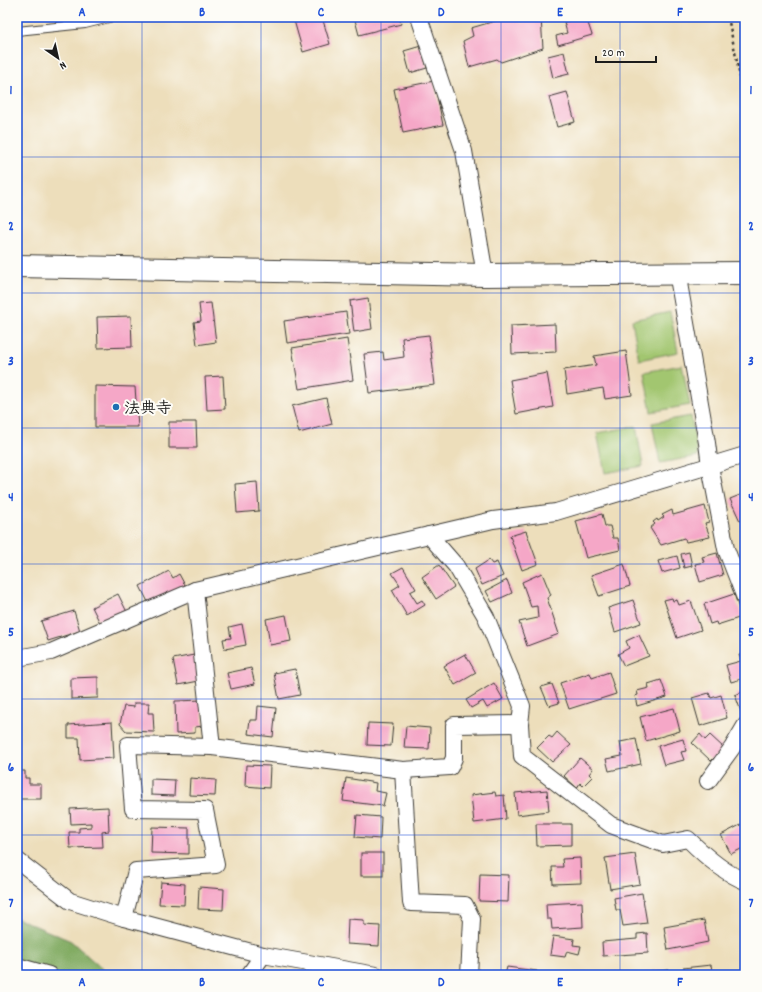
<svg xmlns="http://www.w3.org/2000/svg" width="762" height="992" font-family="Dekko,'Klee One',sans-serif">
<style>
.green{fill:#a2c670;stroke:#5f7146}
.forest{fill:#81ab62;stroke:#4e643f}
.building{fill:#f5a7c7}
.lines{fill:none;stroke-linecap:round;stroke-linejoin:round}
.lane-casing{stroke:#3b3934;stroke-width:10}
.street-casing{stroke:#3b3934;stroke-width:18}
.secondary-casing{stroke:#3b3934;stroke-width:24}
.path{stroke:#3b3934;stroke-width:2.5;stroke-dasharray:3 3;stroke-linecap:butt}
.lane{stroke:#fff;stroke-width:8}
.street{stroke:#fff;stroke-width:16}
.secondary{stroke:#fff;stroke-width:22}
.grid{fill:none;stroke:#1d4ed8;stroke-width:1;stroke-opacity:0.55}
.poi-dot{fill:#1f6fb2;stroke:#fdfcf7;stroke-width:1.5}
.labels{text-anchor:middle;stroke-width:4;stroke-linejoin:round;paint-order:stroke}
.poi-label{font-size:16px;font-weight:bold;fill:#1c1c1c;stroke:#fdfcf7;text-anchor:start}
.neatline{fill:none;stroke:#1d4ed8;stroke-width:1.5}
.grid-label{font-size:13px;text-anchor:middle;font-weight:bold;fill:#1d4ed8}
</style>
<rect width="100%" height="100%" fill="#fdfcf7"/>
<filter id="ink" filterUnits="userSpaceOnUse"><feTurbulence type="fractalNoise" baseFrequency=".025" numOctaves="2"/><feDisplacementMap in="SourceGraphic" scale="8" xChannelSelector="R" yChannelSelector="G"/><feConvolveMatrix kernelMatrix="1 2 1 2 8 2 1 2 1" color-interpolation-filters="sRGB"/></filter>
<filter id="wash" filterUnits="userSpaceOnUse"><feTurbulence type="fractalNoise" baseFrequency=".012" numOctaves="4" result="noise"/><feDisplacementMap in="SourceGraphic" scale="16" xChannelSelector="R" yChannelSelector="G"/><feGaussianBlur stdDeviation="0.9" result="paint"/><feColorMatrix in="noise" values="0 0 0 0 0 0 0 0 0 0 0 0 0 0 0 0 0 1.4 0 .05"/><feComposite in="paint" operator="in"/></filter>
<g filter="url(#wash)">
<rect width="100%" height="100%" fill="#eddebb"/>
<g class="green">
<polygon points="670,312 678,352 639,360 632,320"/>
<polygon points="682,365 690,405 651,412 644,372"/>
<polygon points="691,416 698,456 660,463 652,423"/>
<polygon points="636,426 643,466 605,473 597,433"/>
</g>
<polygon class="forest" points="17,918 71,941 109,975 17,975"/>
<g id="blocks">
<g class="building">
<polygon points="293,17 322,17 330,44 303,52"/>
<polygon points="366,17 399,17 401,24 359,35 355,20"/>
<polygon points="509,17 519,17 520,23 541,18 543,48 501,62 497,59 469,67 463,41 473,36 471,28"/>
<polygon points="582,17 586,17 592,35 558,45 556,36 567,33 564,22"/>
<polygon points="421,46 427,68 410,73 404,51"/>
<polygon points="564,52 569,74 553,78 548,56"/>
<polygon points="434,81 443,125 403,133 394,89"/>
<polygon points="567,92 575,122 557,127 549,97"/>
<polygon points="368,298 372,329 354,332 350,301"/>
<polygon points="211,303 216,342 197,345 194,322 201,321 199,304"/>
<polygon points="346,312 349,334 287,343 284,321"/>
<polygon points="131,316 132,347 98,348 97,317"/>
<polygon points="555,324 556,352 512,354 511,326"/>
<polygon points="429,335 435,385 369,393 364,354 383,352 384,360 404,357 402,338"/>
<polygon points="347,339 353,380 299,389 292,348"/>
<polygon points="626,351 632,395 605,399 603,388 567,394 564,370 596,365 594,356"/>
<polygon points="547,373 553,407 516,414 510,380"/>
<polygon points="223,376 225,409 207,410 205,377"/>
<polygon points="95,386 135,387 138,427 95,427"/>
<polygon points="326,398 332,424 299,433 292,406"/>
<polygon points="169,422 196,422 197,448 169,448"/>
<polygon points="257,482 259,511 237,513 235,484"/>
<polygon points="745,493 745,519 740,521 730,499"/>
<polygon points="705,506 709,522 705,523 710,537 686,542 684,538 661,545 650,528 655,524 653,522 657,519 658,521 664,517 662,515 672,510 673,515"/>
<polygon points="602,514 605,526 610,526 613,538 618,538 620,550 586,558 576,521"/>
<polygon points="526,531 538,564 522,570 510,536"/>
<polygon points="689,552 692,566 684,568 681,554"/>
<polygon points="717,553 723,575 700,582 695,564 704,562 702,557"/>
<polygon points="677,556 680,568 662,573 658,561"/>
<polygon points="489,560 492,564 497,562 503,576 482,585 475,569"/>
<polygon points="624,564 630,586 599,596 591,575"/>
<polygon points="439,565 454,587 436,599 422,577"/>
<polygon points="403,567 416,589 410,592 417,603 422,600 425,605 407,616 392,590 400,585 392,573"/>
<polygon points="169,571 173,578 179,574 186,587 150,606 140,586"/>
<polygon points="542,573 551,595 547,598 559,634 527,646 519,622 538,618 537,606 531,607 522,582"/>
<polygon points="507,580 512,593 492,602 486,591"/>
<polygon points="118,594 127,612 101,625 92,607"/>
<polygon points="734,594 742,617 717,625 716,622 710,624 704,604"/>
<polygon points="672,598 673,601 677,600 679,605 691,601 701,630 677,638 664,600"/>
<polygon points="633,600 641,623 615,632 608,608"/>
<polygon points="74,611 80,631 48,641 41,621"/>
<polygon points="286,615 291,641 270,645 266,619"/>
<polygon points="242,624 246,645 225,649 223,639 231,638 229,627"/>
<polygon points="639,635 649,656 624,666 618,654 629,648 626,641"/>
<polygon points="465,654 476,673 455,685 444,666"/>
<polygon points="745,654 745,678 731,682 726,665 741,661 739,655"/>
<polygon points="194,655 199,681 178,685 173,659"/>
<polygon points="251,668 255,684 231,689 227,673"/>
<polygon points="295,669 300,695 279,699 274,673"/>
<polygon points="609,672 616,694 569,709 560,683 590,673 592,678"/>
<polygon points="98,677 98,698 71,699 71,678"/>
<polygon points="661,680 667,697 637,706 635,696 638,695 637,691 649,688 648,684"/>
<polygon points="494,683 503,699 487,708 483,701 471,708 466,700"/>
<polygon points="552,684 559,703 549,706 541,687"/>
<polygon points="745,691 745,713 742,714 735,695"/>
<polygon points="709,693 711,698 721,695 727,718 700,726 692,698"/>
<polygon points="202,700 203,726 195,727 195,733 176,734 175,701"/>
<polygon points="134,703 149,703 148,713 153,713 154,732 126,731 120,724 124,706 134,707"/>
<polygon points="258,706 276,708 273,737 248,734 250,720 257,720"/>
<polygon points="674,708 680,731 646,741 640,717"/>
<polygon points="112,722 114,758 80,760 79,738 68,738 68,725"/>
<polygon points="368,723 393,724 391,746 367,745"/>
<polygon points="406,726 430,728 429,749 404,748"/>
<polygon points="557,732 571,745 552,762 537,748 549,736 552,738"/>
<polygon points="700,734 705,740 710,735 724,748 711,761 692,743"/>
<polygon points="636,739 641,764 609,771 606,759 622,756 620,742"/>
<polygon points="683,739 686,751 681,752 684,760 664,765 658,746"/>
<polygon points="580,758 593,769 589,774 592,777 583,786 580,783 577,788 564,776"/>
<polygon points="246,765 270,766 269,788 245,786"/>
<polygon points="17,766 18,766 18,771 25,771 25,778 29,778 29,784 41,784 41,799 17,799"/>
<polygon points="190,778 216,780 215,796 189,795"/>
<polygon points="346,778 376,783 375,791 386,793 383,806 343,801"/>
<polygon points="151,779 175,780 174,796 151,795"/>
<polygon points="547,790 549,811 517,815 515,793"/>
<polygon points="495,792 496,796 504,795 506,819 474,823 471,795"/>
<polygon points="108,807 109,831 102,832 103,847 70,848 69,832 79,832 79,828 91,827 91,823 71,824 70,809"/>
<polygon points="357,815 381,817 380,839 355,837"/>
<polygon points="744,823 745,847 731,854 721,835"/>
<polygon points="536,824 571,824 571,845 537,846"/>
<polygon points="152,827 189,828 189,854 151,853"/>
<rect x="361" y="853" width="22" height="23"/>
<polygon points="635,854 640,884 610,889 605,858"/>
<polygon points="580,858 581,883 553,884 552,867 563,867 562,859"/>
<polygon points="480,874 509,875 508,902 479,901"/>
<polygon points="161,882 185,884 184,905 159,904"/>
<polygon points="199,887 224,889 223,910 198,909"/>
<polygon points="642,893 647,923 623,926 620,910 616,910 614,898"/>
<polygon points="582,902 583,927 552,929 551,919 547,919 546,904"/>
<polygon points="348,919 364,920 364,925 380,926 379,946 347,944"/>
<polygon points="704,920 708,942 668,950 664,927"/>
<polygon points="647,933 648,953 603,956 602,942 637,939 637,934"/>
<polygon points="553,936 574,939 573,945 581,946 579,954 567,951 565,957 550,955"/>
<polygon points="711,965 713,975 684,975 683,968"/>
<polygon points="507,967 537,971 537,975 505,975"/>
<polygon points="669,970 669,975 646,975 645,972"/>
</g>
</g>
</g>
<g filter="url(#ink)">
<use href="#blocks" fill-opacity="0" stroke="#3b3934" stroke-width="1"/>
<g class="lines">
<g class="lane-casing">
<polyline id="lane" points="17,31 85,24 113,17"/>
</g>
<g class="street-casing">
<g id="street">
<polyline points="419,17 464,151 485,275"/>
<polyline points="677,272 707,443 710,466 726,549 745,598"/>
<path d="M 429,535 L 456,566 L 486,617 L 522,706 L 520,724 L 522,756 L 611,825 L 663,844 L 688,839 C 704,855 724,873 745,881"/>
<polyline points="195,590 212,747 403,770"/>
<polyline points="17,658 51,652 195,590 493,520 556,512 745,455"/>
<polyline points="708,781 732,748 745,726"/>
<polyline points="17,860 70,901 124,918 263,955 376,975"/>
<polyline points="124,918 136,871 216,865 205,810 133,809 128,745 212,747"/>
<polyline points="17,966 49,975"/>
<polyline points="249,975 263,955"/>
<polyline points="469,975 472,919 465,905 411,903 403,770 450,767 454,758 454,725 520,724"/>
</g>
</g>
<g class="secondary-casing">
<polyline id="secondary" points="17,266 485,275 745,273"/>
</g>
<polyline class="path" points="728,17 745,102"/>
<use href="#lane" class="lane"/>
<use href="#street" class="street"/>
<use href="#secondary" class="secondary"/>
</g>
</g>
<path class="grid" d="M 142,17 L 142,975M 261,17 L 261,975M 381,17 L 381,975M 501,17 L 501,975M 620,17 L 620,975M 17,157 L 745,157M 17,293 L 745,293M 17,428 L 745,428M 17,564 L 745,564M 17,699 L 745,699M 17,835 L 745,835"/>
<circle class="poi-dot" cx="116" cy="407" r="4"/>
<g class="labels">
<g class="poi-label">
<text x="124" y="413">法典寺</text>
</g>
</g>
<rect width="762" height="992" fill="none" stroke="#fdfcf7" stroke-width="44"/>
<g transform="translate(58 58) rotate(146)" stroke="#fdfcf7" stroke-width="3" paint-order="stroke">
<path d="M0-3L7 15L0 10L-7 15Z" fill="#1c1c1c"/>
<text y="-6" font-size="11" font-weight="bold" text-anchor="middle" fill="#1c1c1c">N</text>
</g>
<path d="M596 56v6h60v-6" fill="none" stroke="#1c1c1c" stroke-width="2"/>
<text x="602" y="56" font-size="12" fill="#1c1c1c" stroke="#fdfcf7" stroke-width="3" paint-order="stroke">20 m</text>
<rect x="22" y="22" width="718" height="948" class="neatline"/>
<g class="grid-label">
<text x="82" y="16">A</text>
<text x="202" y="16">B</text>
<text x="321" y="16">C</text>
<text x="441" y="16">D</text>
<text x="560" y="16">E</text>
<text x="680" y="16">F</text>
<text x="11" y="94">1</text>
<text x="751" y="94">1</text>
<text x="11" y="230">2</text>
<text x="751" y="230">2</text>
<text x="11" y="365">3</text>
<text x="751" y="365">3</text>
<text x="11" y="501">4</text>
<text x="751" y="501">4</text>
<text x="11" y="636">5</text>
<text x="751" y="636">5</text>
<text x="11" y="771">6</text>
<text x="751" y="771">6</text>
<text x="11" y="907">7</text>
<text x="751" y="907">7</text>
<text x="82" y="986">A</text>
<text x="202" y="986">B</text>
<text x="321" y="986">C</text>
<text x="441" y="986">D</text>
<text x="560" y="986">E</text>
<text x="680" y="986">F</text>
</g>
</svg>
